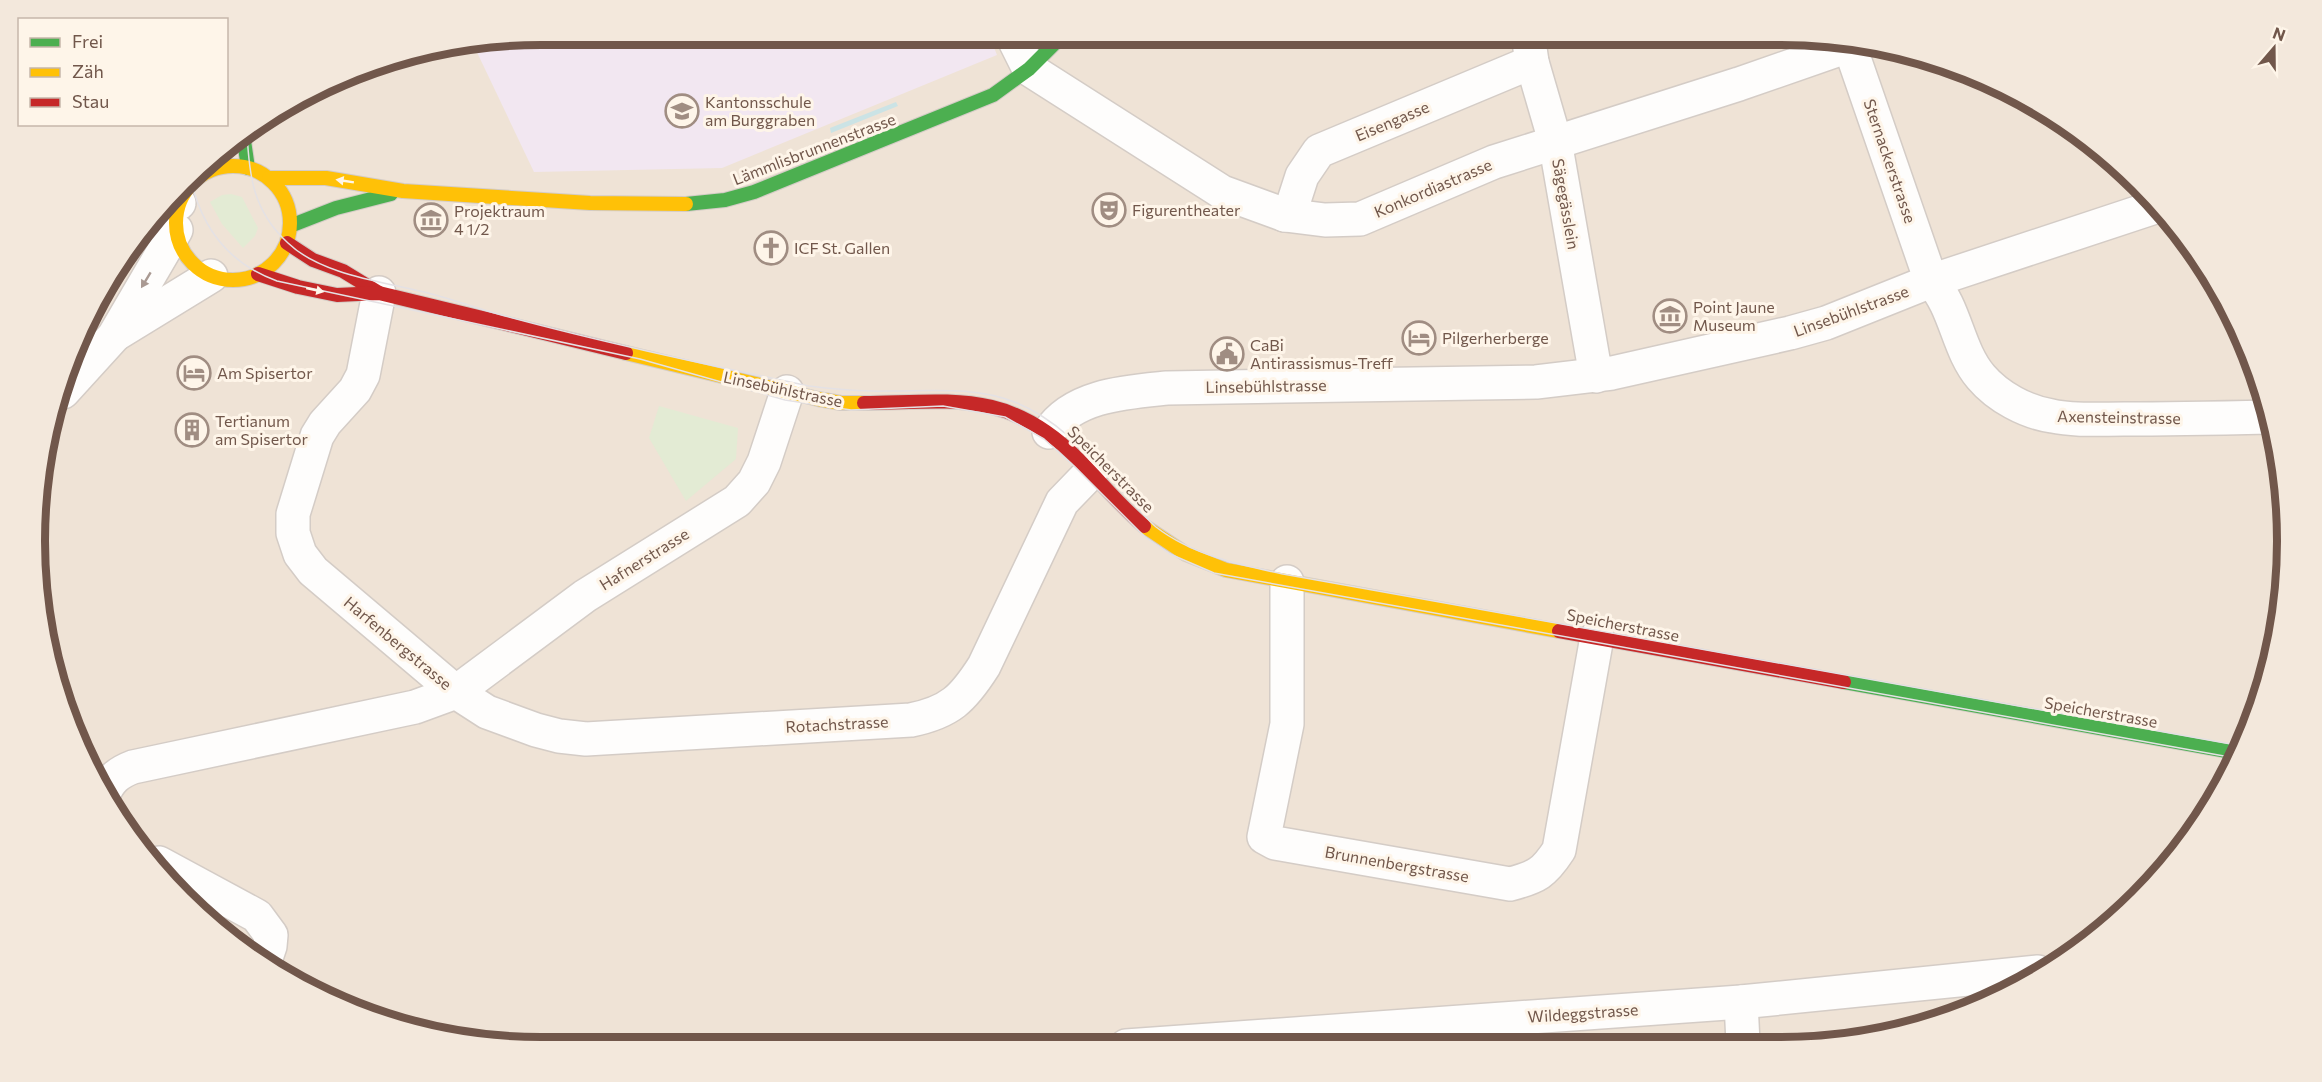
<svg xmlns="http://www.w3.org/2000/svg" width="2322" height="1082" font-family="Commissioner,sans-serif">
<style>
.residential{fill:#efe3d6}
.education{fill:#f2e7f1}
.green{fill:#e3ebd4}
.water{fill:#cbe3e5}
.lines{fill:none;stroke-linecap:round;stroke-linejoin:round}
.street-casing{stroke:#d4ccc6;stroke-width:36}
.fast-casing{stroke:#d4ccc6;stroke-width:16}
.slow-casing{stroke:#d4ccc6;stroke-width:16}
.jam-casing{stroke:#d4ccc6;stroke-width:16}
.street{stroke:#fefdfc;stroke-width:33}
.fast{stroke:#4caf50;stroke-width:14}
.slow{stroke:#ffc107;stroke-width:14}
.jam{stroke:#c62828;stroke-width:14}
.tram{stroke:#e4e1e4;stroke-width:1.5}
.oneway{fill:#fef5e9}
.oneway2{fill:#a99992}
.labels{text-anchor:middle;stroke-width:6;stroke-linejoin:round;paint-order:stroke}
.poi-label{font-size:16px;fill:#71574b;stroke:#fef5e9;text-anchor:start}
.street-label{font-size:16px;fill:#71574b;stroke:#fef5e9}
.rim{fill:none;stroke:#71574b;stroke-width:8}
</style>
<rect width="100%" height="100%" fill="#f6f0e9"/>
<polygon class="residential" points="541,35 1781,35 1880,44 1975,73 2062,120 2139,183 2202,259 2249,347 2278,442 2287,541 2278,639 2249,735 2183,849 2090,943 1975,1009 1847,1043 541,1047 442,1038 347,1009 207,922 102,794 44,639 35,541 44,443 103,287 207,160 288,102 378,61"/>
<polygon class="education" points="541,35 989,35 997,55 722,168 534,172 474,46"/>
<g class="green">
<polygon points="231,194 242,197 258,228 255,236 243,248 222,224 210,202 222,195"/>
<polygon points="659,406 738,428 736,459 686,501 649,438"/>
</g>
<polygon class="water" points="896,102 898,106 831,133 830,128"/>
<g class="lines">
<g class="street-casing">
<g id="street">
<polyline points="1012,35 1029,69 1222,192 1285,215 1325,220 1360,219 1494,162 1739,84 1860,42"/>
<polyline points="1528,35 1532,62 1555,141 1596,376"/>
<path d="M 1848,41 L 1931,281 C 1956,307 1957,349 1981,377 C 1998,397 2026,412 2052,416 C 2075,421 2101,419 2124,419 C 2173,419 2222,418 2270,417"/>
<polyline points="174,200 179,203"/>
<polyline points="1285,215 1292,207 1302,176 1319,151 1532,62"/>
<path d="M 379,293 L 363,375 L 355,390 L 325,423 L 317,436 L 293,514 L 293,533 L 300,554 L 313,571 L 456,692 L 487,712 L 536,730 L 559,736 L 586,739 L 911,720 C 950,712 963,699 984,666 L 1062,502 L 1091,472"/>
<polyline points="118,333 211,276"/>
<polyline points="63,392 114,336 176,230"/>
<path d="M 1049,432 C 1073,395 1127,392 1167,388 L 1536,382 L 1612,373 L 1790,333 L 1826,323 L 1931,281 L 2158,206"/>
<path d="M 1287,582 L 1287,724 L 1264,837 L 1275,843 L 1510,884 C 1537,877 1544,873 1559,850 L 1597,637"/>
<path d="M 103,795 C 110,780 117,773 133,767 L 415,707 L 456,692 L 585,596 L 737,501 L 754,482 L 764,462 L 787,392"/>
<polyline points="159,863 257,916 271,935 270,946 266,958"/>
<polyline points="1741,1002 1743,1043"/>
<polyline points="1126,1046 1741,1002 2038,972"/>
</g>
</g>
<g class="fast-casing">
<g id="fast">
<polyline points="243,134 248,168"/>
<polyline points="686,204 725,200 754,192 993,95 1029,69 1063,35"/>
<polyline points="290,226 336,208 391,194"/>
<polyline points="1844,682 2238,753"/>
</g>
</g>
<g class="slow-casing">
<g id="slow">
<circle cx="233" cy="223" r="57"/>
<polyline points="269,178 326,178 403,191 590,203 686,204"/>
<polyline points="626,353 818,399 841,403 864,403"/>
<polyline points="1144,526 1186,554 1226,570 1559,631"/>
</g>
</g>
<g class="jam-casing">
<g id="jam">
<polyline points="287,243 313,260 343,271 379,293"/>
<polyline points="258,274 298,287 337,295 379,293 626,353"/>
<path d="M 864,403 C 952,402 1008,389 1077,458 C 1099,480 1119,505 1144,526"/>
<polyline points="1559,631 1844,682"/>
</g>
</g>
<use href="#street" class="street"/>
<use href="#fast" class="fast"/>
<use href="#slow" class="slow"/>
<use href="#jam" class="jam"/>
<g class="tram">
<path d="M 247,132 C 249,176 253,211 288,243 C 321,275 385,282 428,293 C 452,299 475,308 498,314 C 600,342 705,364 809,386 C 835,389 860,392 887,391 C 931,391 975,386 1017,403 C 1067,424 1097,466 1134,504 C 1141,511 1148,520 1156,527 C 1192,555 1240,565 1283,574 L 2242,746"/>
<path d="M 191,180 C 202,229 230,264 277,281 L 640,359 L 785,400 L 851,410 L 943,406 L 1005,417 L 1044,439 L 1076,468 L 1145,537 L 1170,554 L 1214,573 L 2235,758"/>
</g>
</g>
<defs><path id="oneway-solid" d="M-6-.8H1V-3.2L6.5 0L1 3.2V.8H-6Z" transform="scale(1.5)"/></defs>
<g class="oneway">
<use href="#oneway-solid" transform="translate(345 181) rotate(-171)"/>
<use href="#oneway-solid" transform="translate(315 290) rotate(12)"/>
</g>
<use class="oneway2" href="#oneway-solid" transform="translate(146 280) rotate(121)"/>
<defs>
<g id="school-ring" transform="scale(1.725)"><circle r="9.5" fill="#fef5e9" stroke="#a08d82" stroke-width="1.5"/><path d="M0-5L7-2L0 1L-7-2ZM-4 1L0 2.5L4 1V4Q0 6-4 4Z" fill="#a08d82"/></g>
<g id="theatre-ring" transform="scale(1.725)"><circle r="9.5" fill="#fef5e9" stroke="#a08d82" stroke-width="1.5"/><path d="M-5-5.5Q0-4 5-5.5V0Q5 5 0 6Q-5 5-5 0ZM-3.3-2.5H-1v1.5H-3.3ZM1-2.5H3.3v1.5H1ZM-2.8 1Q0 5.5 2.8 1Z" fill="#a08d82"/></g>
<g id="museum-ring" transform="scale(1.725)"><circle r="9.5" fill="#fef5e9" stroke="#a08d82" stroke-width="1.5"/><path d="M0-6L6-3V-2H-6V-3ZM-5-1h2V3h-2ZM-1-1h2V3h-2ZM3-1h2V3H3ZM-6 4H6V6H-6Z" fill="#a08d82"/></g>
<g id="church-ring" transform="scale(1.725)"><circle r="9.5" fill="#fef5e9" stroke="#a08d82" stroke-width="1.5"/><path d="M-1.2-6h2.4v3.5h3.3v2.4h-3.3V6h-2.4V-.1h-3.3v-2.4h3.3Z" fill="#a08d82"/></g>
<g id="hotel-ring" transform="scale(1.725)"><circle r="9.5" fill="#fef5e9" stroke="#a08d82" stroke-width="1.5"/><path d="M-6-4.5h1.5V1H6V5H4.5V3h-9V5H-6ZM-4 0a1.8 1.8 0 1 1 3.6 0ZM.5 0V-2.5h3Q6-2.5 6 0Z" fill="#a08d82"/></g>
<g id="civic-ring" transform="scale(1.725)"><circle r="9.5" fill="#fef5e9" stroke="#a08d82" stroke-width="1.5"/><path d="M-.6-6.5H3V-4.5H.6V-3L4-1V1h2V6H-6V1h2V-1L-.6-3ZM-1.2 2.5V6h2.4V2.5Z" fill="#a08d82"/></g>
<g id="building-ring" transform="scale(1.725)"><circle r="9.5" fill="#fef5e9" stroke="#a08d82" stroke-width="1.5"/><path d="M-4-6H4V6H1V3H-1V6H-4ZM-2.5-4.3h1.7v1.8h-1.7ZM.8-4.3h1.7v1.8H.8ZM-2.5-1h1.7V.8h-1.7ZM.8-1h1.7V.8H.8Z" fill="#a08d82"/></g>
</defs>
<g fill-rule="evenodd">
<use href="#school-ring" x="682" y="111"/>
<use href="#theatre-ring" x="1109" y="210"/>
<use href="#museum-ring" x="431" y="220"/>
<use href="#church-ring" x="771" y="248"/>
<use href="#museum-ring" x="1670" y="316"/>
<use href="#hotel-ring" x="1419" y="338"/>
<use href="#civic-ring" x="1227" y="354"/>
<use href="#hotel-ring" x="194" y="373"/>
<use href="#building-ring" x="192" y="430"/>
</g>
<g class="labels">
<g class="poi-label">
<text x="705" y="108">Kantonsschule<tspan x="705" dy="18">am Burggraben</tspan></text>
<text x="1132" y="216">Figurentheater</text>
<text x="454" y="217">Projektraum<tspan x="454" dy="18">4 1/2</tspan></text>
<text x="794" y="254">ICF St. Gallen</text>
<text x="1693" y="313">Point Jaune<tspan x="1693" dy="18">Museum</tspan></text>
<text x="1442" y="344">Pilgerherberge</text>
<text x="1250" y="351">CaBi<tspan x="1250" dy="18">Antirassismus-Treff</tspan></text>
<text x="217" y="379">Am Spisertor</text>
<text x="215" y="427">Tertianum<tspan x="215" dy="18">am Spisertor</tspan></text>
</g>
<g class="street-label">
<text transform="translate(1392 121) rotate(-23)" y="6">Eisengasse</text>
<text transform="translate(814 149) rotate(-21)" y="6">Lämmlisbrunnenstrasse</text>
<text transform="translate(1890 161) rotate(71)" y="6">Sternackerstrasse</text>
<text transform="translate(1433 188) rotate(-23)" y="6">Konkordiastrasse</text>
<text transform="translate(1566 204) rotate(80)" y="6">Sägegässlein</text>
<text transform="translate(1851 311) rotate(-20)" y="6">Linsebühlstrasse</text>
<text transform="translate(1266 386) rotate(-1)" y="6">Linsebühlstrasse</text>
<text transform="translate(783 389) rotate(12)" y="6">Linsebühlstrasse</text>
<text transform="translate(2119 417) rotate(1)" y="6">Axensteinstrasse</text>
<text transform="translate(1111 469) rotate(45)" y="6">Speicherstrasse</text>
<text transform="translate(644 559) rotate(-32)" y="6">Hafnerstrasse</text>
<text transform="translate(1623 625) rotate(11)" y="6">Speicherstrasse</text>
<text transform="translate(398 643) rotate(40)" y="6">Harfenbergstrasse</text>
<text transform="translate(2101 712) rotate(10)" y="6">Speicherstrasse</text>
<text transform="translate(837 724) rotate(-3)" y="6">Rotachstrasse</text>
<text transform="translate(1397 864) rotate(10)" y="6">Brunnenbergstrasse</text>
<text transform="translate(1583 1013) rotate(-4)" y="6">Wildeggstrasse</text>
</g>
</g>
<path d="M0 0H2322V1082H0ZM541 45H1781A496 496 0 0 1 2277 541V541A496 496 0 0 1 1781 1037H541A496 496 0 0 1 45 541V541A496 496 0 0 1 541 45Z" fill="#f3e8dc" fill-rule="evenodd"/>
<path class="rim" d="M541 45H1781A496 496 0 0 1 2277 541V541A496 496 0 0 1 1781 1037H541A496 496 0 0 1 45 541V541A496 496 0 0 1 541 45Z"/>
<rect x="18" y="18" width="210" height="108" fill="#fef5e9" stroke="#c6b6aa" stroke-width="1.5"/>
<rect x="30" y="38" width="30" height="9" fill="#4caf50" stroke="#c6b6aa" stroke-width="1.5"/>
<text x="72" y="48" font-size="18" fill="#71574b">Frei</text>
<rect x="30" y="68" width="30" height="9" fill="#ffc107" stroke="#c6b6aa" stroke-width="1.5"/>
<text x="72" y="78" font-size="18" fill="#71574b">Zäh</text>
<rect x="30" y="98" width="30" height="9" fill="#c62828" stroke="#c6b6aa" stroke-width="1.5"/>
<text x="72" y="108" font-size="18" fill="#71574b">Stau</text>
<g transform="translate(2274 48) rotate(20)" stroke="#fef5e9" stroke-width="4.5" paint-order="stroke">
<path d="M0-4.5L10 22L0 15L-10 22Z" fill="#71574b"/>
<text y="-9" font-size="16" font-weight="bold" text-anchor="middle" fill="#71574b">N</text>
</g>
</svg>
